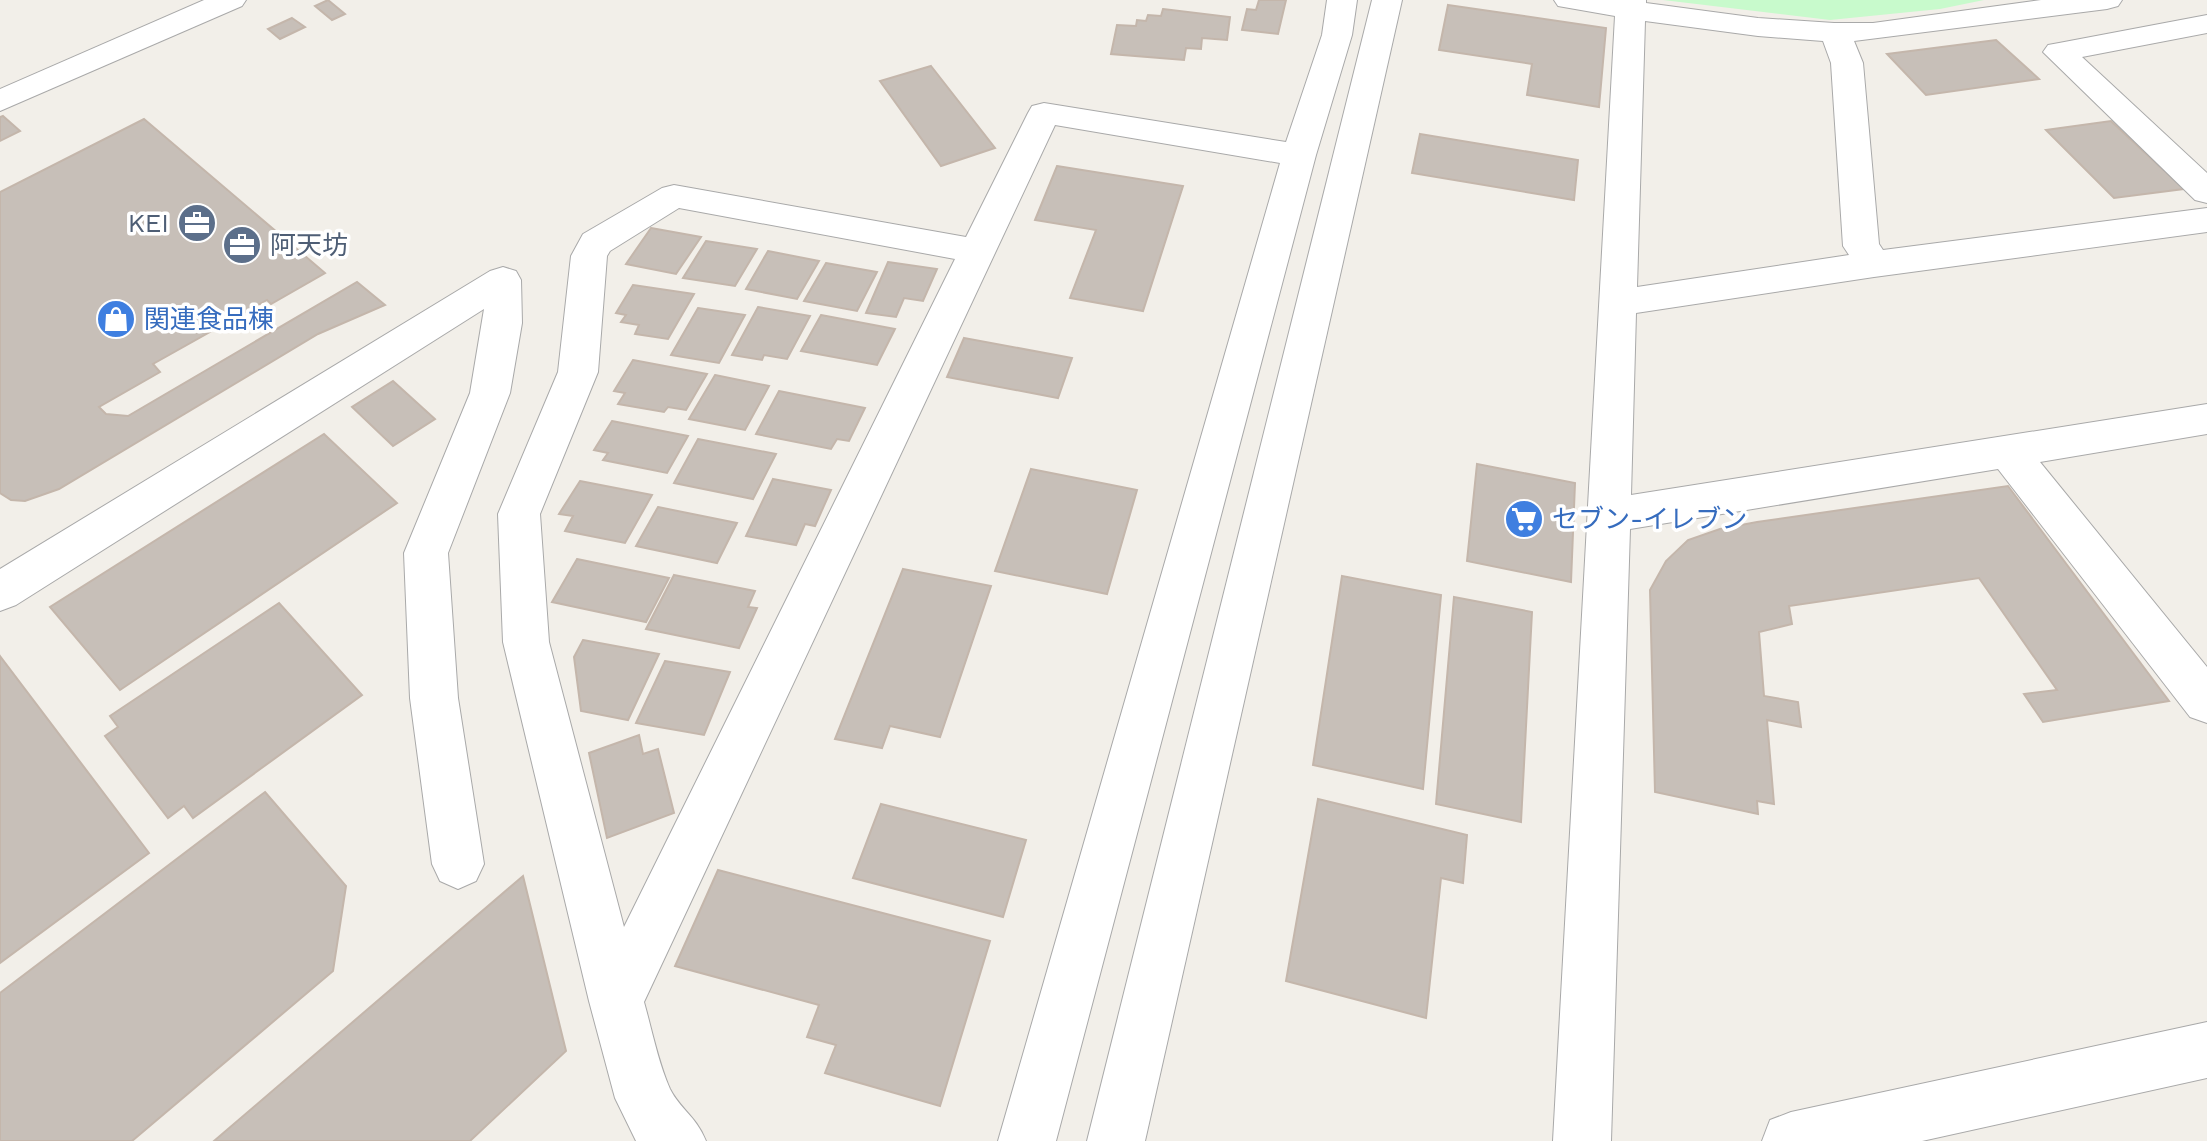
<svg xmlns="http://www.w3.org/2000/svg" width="2207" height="1141" font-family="'Work Sans','Noto Sans JP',sans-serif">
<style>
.park{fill:#c8facc}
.building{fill:#c7bfb8;stroke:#c4b6ab;stroke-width:2}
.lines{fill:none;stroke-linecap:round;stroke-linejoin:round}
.minor-casing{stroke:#a9a9a9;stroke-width:2}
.minor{fill:#fff;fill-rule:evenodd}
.labels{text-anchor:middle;stroke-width:7;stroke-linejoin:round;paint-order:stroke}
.service-label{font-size:26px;fill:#4e5e75;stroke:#fff;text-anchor:end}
.shop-label{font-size:26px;fill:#366cbe;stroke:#fff;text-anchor:start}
</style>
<rect width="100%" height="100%" fill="#f2efe9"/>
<polygon class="park" points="1663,0 1984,0 1940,9 1830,20"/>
<g class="building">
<polygon points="328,0 345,14 332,20 315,6"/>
<polygon points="1259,0 1286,0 1278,34 1242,30 1247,9 1256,10"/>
<polygon points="1448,5 1606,28 1599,107 1527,95 1532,64 1439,50"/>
<polygon points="1163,9 1230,17 1227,40 1202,38 1201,49 1186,48 1184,60 1111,54 1117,25 1136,26 1137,20 1146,21 1148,15 1161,16"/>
<polygon points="292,18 305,27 280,39 268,29"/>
<polygon points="1996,40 2039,79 1926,95 1887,54"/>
<polygon points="931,66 995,148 941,166 880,81"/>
<polygon points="3,116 20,131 0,141 0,117"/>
<polygon points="144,119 325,273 271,304 267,300 153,364 160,372 99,407 106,414 128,416 357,282 385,305 318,334 59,489 25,501 11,500 0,493 0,192"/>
<polygon points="2111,121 2184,189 2114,198 2046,130"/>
<polygon points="1420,134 1578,160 1574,200 1412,173"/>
<polygon points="1057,166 1183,186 1143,311 1070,298 1096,230 1035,220"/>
<polygon points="651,228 701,237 676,274 626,264"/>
<polygon points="706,241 757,249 735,286 683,278"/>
<polygon points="768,251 819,261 797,299 746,289"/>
<polygon points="888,262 937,269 923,301 904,298 896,317 866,313"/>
<polygon points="826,263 877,272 857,311 804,301"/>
<polygon points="633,285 694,294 668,339 635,334 639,325 621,322 626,315 616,313"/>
<polygon points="758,307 810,316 787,359 764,355 762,360 732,355"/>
<polygon points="698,308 745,315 719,363 671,355"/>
<polygon points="821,315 895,329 877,365 801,351"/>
<polygon points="964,338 1072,358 1058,398 947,377"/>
<polygon points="633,360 707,374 686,410 668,407 664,412 618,404 625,393 614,391"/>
<polygon points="715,375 769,386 745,430 689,419"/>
<polygon points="393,381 435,419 393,446 352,407"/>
<polygon points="779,391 865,408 849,441 837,439 831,449 756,434"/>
<polygon points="612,421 688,436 667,473 603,460 608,453 594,450"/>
<polygon points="324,434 397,503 120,690 50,607"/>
<polygon points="698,439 776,454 753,499 674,483"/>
<polygon points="1477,464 1575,483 1571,582 1467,561"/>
<polygon points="1031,469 1137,490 1107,594 995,571"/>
<polygon points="773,479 831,490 815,526 805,524 796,545 746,536"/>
<polygon points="580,481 652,495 625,543 565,531 573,516 559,514"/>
<polygon points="2008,486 2169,701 2043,722 2024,694 2057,690 1979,578 1789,606 1792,624 1759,632 1764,696 1798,702 1801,727 1767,720 1774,804 1757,801 1758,814 1655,792 1650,590 1666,561 1688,540 1720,529 1757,522"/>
<polygon points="658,507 737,523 717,563 636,546"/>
<polygon points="577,559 669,578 646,622 552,602"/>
<polygon points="903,569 991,586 940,737 890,726 882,748 835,739"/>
<polygon points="674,575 755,591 748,607 757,608 739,648 646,629"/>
<polygon points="1342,576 1441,595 1423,789 1313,765"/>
<polygon points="1454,597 1532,612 1521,822 1436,804"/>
<polygon points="279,603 362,695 193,818 184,806 168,818 105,736 118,727 110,716"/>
<polygon points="583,640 659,654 628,720 581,711 574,657"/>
<polygon points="0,656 149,853 0,963"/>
<polygon points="665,661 730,672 704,735 636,723"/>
<polygon points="639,735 643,754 658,749 674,813 607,838 589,753"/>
<polygon points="265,792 346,886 333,971 132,1141 0,1141 0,993"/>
<polygon points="1318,799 1467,835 1463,883 1441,878 1426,1018 1286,981"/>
<polygon points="881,804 1026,840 1003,917 853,878"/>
<polygon points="718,870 990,941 940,1106 825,1073 836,1045 807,1037 819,1005 675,966"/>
<polygon points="523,876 566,1051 470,1141 214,1141"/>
</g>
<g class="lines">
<g class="minor-casing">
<g id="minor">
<polygon points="204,0 246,0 242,6 0,111 0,89"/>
<path d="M 1327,0 L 1357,0 L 1352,35 L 1316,155 L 1056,1141 L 998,1141 L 1280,163 L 1055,125 L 644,1002 C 652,1030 658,1062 670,1089 C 680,1109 696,1116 706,1141 L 636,1141 L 615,1098 L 589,1001 L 503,642 L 498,514 L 558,372 L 571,256 L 583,234 L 662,188 L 674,185 L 966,237 L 1028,113 L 1032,106 L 1044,103 L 1286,142 L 1322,35 ZM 679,208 L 955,259 L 624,927 L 549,642 L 540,514 L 598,372 L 607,256 L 610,251 Z"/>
<polygon points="1372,0 1402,0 1145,1141 1087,1141"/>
<path d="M 1554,0 L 1646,0 L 1646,3 L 1758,18 L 1834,23 L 1873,23 L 2041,0 L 2122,0 L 2118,6 L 2107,9 L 1854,41 L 1863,63 L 1879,244 L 1883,250 L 2207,208 L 2207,232 L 1874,277 L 1636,313 L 1631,495 L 2207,404 L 2207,434 L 2040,462 L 2207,667 L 2207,723 L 2190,717 L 1998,469 L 1630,529 L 1611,1141 L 1553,1141 L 1615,16 L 1558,6 ZM 1645,21 L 1758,36 L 1823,41 L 1831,63 L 1843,246 L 1849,255 L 1637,287 Z"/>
<polygon points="2207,15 2207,33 2082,57 2207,173 2207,203 2195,200 2043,52 2048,45 2059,43"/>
<polygon points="503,267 516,271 521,280 522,323 510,393 448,553 458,698 484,864 476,881 458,889 440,881 432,864 410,698 404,553 470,393 484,309 16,605 0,611 0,569 490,271"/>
<polygon points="2207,1022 2207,1078 1922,1141 1762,1141 1770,1120 1791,1112"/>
</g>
</g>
<use href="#minor" class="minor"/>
</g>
<defs>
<g id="office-disc" transform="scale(2)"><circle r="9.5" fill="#5c6f8a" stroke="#fff"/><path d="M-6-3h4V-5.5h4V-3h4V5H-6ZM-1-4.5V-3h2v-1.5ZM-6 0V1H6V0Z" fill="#fff"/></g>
<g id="shop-disc" transform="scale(2)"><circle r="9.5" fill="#3f7fe0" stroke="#fff"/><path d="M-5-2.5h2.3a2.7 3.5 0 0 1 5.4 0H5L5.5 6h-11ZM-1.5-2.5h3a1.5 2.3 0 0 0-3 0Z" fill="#fff"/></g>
<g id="supermarket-disc" transform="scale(2)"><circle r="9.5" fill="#3f7fe0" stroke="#fff"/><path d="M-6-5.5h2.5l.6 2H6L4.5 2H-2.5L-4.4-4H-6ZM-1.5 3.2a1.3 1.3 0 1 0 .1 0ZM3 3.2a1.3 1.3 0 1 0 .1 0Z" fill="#fff"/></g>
</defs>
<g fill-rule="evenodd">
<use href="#office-disc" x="197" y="223"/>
<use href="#office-disc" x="242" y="245"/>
<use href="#shop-disc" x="116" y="319"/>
<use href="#supermarket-disc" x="1524" y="519"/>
</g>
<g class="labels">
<g class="service-label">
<text x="169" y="232">KEI</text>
<text x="270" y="254" text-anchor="start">阿天坊</text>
</g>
<g class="shop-label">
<text x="144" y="328">関連食品棟</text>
<text x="1552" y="528">セブン-イレブン</text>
</g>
</g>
</svg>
